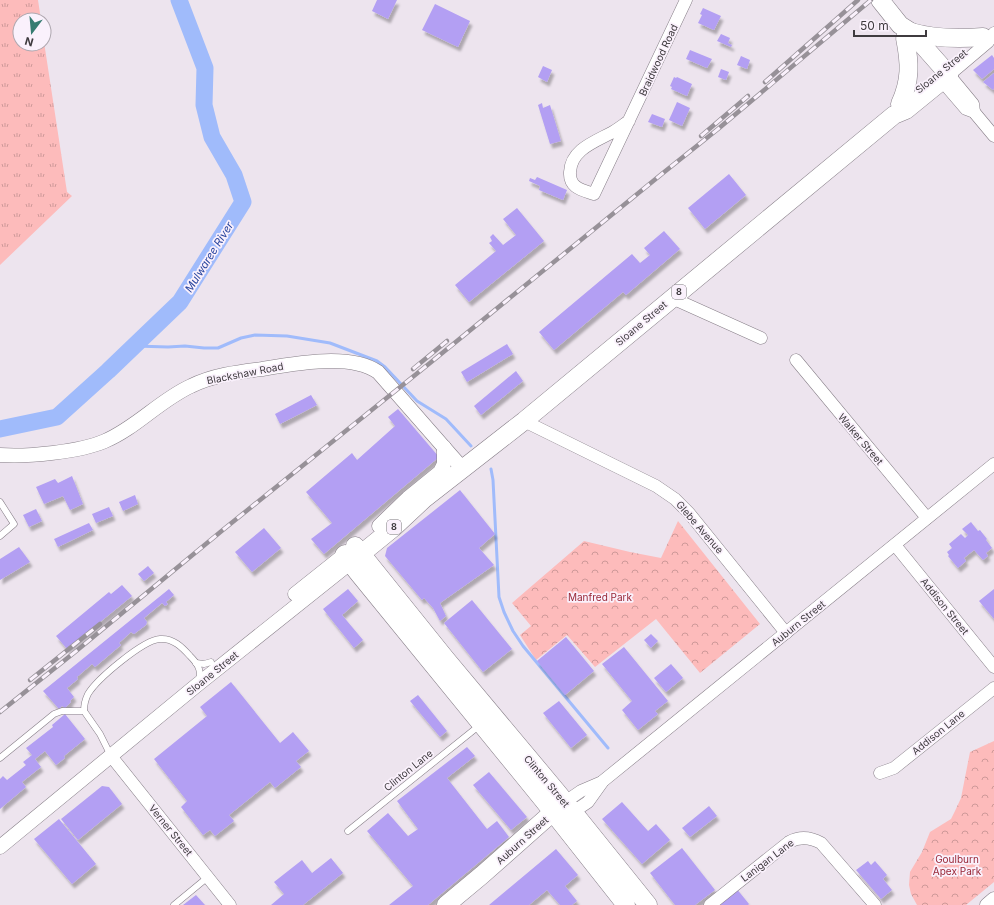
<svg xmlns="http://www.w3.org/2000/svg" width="994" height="905" font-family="Inter,sans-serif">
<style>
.grass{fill:url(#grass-tufts)}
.park{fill:url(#park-crowns)}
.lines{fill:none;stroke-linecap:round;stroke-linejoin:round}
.stream{stroke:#a0bbfb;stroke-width:3}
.river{stroke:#a0bbfb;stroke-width:17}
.building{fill:#b39ff3;filter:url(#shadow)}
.service-casing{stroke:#867e87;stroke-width:7}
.minor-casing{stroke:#867e87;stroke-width:13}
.tertiary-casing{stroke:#867e87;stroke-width:15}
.primary-casing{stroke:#867e87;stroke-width:19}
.service{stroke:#fff;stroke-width:6}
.minor{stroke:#fff;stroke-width:12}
.tertiary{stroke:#fff;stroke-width:14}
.primary{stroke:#fff;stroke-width:18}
.rail-casing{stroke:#979198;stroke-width:4.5}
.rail{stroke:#faf1fc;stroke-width:3;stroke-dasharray:9;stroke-linecap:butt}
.labels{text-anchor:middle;stroke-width:3.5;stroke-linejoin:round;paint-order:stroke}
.shield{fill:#faf1fc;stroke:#777278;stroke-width:1}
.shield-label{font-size:9px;font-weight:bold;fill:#3f3b3f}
.street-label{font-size:10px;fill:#3f3b3f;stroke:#faf1fc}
.park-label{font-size:10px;fill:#982535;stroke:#faf1fc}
.water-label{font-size:11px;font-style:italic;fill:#26439d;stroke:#faf1fc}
</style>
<defs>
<pattern id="grass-tufts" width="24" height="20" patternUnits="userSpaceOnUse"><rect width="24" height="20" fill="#fdbbbb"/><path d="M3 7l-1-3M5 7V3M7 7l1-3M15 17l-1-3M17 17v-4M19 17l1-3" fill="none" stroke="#ce9999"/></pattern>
<pattern id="park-crowns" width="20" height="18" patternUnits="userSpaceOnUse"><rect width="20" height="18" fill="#fdbbbb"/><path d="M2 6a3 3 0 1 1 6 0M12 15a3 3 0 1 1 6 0" fill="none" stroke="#ce9999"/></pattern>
<filter id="shadow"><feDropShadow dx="2.5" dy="4.5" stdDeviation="1" flood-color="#0004"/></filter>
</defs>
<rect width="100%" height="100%" fill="#ede4ee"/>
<polygon class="grass" points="0,0 38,0 41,20 20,20 20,44 44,44 44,42 67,192 72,196 0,265"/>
<g class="park">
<polygon points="678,521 760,624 700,673 656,619 595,667 567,635 536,660 520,635 531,626 512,603 584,541 630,552 661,558"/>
<polygon points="994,741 994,882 966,905 917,905 911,894 909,885 910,872 922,852 930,832 951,819 955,811 961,798 970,752"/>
</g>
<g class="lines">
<g class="stream">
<polyline points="135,346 168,347 185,346 204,348 218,348 241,338 255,335 287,336 330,343 377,361 385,367 417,401 446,419 471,446"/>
<polyline points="491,469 493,480 499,597 504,612 513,631 523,646 608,748"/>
</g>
<polyline class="river" points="0,429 57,417 108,371 180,302 243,202 234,175 212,137 204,105 205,68 179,0"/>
</g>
<g class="building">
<polygon points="377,0 397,0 388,19 372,11"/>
<polygon points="435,4 470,21 458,47 422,30"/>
<polygon points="703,8 721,16 714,30 698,23 702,15 700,14"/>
<polygon points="721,34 730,38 728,43 732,45 731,47 717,41"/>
<polygon points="690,50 712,59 707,68 686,59"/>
<polygon points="992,55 994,58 994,69 982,79 973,70"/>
<polygon points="741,56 750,60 747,69 737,65"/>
<polygon points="543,66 552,70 547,82 538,77"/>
<polygon points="721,69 729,72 726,80 718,77"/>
<polygon points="994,73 994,88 993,90 983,82"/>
<polygon points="674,77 676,78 677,77 692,84 687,96 671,89 672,87 670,86"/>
<polygon points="677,102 690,108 682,126 669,120"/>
<polygon points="542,103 543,108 550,105 561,141 550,144 538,105"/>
<polygon points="652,114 665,119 662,127 648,122"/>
<polygon points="729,174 746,195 705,229 688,208"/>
<polygon points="537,177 567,190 563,200 539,190 540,186 529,181 530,178 535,180"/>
<polygon points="517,208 544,241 469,302 455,285 496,251 489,243 492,241 490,237 493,234 503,245 516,235 503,219"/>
<polygon points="664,231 680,249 626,295 623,292 554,350 539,332 632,254 640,263 650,255 644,248"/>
<polygon points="507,344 513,354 467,382 461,372"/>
<polygon points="516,371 523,381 481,415 474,406"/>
<polygon points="311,395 317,405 280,424 275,414"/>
<polygon points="398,409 439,457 324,554 311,539 332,523 306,492 352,453 357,460 395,426 388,417"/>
<polygon points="72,476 83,504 70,510 63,496 44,504 36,487 55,479 58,483"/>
<polygon points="460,490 495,534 479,548 494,565 440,603 446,616 440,621 433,608 424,598 422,600 385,556 387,548"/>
<polygon points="135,495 138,504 123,511 119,502"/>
<polygon points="109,507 113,516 96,523 92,514"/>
<polygon points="36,509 42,521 29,527 23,515"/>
<polygon points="971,522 978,531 980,530 987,539 986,540 992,548 986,553 988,556 983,560 974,550 964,558 966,561 958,568 948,556 949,555 947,552 952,548 949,544 961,534 965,538 968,535 962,529"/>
<polygon points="89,523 93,530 58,547 54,539"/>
<polygon points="264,528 281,548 252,572 235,552"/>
<polygon points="19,547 30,562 0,580 0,559"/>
<polygon points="148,566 154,573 144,581 138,574"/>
<polygon points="122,585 132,596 67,649 56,636 109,592 111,594"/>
<polygon points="169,589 174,595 166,602 168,604 165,606 162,603 144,618 147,622 146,625 134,634 131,632 119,643 121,645 95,667 92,664 77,677 78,679 67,688 74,697 70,701 71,702 65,708 62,706 59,709 43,691"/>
<polygon points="348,589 358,601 342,615 363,640 354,648 323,609"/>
<polygon points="994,589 994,619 979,601"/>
<polygon points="472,600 512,649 483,672 444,623"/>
<polygon points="651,634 658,641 651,648 644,640"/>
<polygon points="566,637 594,671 565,695 537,661"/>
<polygon points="624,647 668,701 655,711 658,714 638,730 622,710 632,701 602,664"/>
<polygon points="671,664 683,678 666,692 654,678"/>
<polygon points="231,682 280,743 293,732 309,751 296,761 301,767 275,788 270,782 229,815 234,821 215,836 210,830 203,835 181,807 187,801 154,759 207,716 200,707"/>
<polygon points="418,695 447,731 440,737 410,701"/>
<polygon points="559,701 587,735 571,748 543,713"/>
<polygon points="65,714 85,739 64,756 65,758 56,765 45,751 35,759 41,767 22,782 26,787 0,809 0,779 3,776 7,780 26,765 23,762 32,755 26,748 53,727 52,725"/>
<polygon points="467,747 475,756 447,778 487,829 497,821 509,837 428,905 389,905 413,886 367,831 388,813 408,836 418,829 397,801"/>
<polygon points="489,772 527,817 511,830 473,785"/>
<polygon points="102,786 109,787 122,804 78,840 61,819"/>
<polygon points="622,802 648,831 656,824 670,840 642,864 602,819"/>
<polygon points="709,806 717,816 690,837 682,828"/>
<polygon points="59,819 96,864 72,884 34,839"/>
<polygon points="682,848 715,890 695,905 675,905 650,873"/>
<polygon points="556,849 578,875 565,886 577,901 572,905 560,905 547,890 529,905 489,905"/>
<polygon points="331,858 343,873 303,905 271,905 284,894 274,882 302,860 312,873"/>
<polygon points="868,861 871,865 875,861 887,875 883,879 892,890 881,899 856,870"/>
<polygon points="736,888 749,904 748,905 716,905"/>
<polygon points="196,895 205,905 183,905"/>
</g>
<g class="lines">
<g class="service-casing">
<g id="service">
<polyline points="0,502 14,524 0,536"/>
<polyline points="196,663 204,664 211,662"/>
<path d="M 111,756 L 100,734 L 84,711 C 84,705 85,700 88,694 C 97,679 143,640 160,639 C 173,638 182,647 190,656 C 197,663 202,670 199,680"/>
<polyline points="0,758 54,714 62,711 84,711"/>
<polyline points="348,831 480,725"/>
<polyline points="174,905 208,877"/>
</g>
</g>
<g class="minor-casing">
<g id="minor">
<polyline points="942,81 966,109 974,112 994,136"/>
<polyline points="974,112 973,104 949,75 988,42 994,33"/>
<path d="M 629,121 C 623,125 617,130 611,133 C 594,142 571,150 570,172 C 569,188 582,190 594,194 C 625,130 655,65 686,0"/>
<polyline points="672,298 761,338"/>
<polyline points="796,360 927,518"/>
<polyline points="524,421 656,486 675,499 689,513 786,633"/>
<polyline points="895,545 994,667"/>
<polyline points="111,756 230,905"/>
<polyline points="880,773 894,768 994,688"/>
<polyline points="565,802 581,791 602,782"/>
<polyline points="573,812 588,802 603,781 994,464"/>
<path d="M 710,905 L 789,842 C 800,836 810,837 821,843 L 875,905"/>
</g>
</g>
<g class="tertiary-casing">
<g id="tertiary">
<path d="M 0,455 C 27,457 80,452 105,441 C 136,428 160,400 191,386 C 213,375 238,372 262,369 C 285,365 308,361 331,361 C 347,361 365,363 378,372 L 463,469"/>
<polyline points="379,526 408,498 440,472 444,464 444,447"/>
<polyline points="295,594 344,555"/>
<polyline points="0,847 197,685 350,563"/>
<polyline points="987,905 994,899"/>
</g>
</g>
<g class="primary-casing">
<g id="primary">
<path d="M 911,32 C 935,39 958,39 983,37"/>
<path d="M 900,104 C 911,80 910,63 905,38"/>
<polyline points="355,546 445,658 558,793 648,905"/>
<polyline points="345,554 344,555 359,574 544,801 626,905"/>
<polyline points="350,563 393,528 424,499 524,421 894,115 906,110 949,75 911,32 900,25 880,0"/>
<polyline points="446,905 482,875 561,805"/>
</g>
</g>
<use href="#service" class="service"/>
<use href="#minor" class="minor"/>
<use href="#tertiary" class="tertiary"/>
<use href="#primary" class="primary"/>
<g class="rail-casing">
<g id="rail">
<polyline points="765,82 858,0"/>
<polyline points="701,136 748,96"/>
<polyline points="413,369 447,341"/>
<polyline points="30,680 100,624"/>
<polyline points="0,712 75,652 224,529 430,363 663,173 718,129 871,0"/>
</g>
</g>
<use href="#rail" class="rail"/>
</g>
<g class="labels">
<g class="shield">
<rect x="672" y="285" width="14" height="14" rx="3"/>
<rect x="387" y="520" width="14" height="14" rx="3"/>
</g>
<g class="shield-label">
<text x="679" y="295">8</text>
<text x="394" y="530">8</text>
</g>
<g class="street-label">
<text transform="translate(658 60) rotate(-65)" y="4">Braidwood Road</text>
<text transform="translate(941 71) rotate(-39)" y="4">Sloane Street</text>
<text transform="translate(641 323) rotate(-40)" y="4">Sloane Street</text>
<text transform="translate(245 373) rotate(-11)" y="4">Blackshaw Road</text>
<text transform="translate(861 439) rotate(50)" y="4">Walker Street</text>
<text transform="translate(700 527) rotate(49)" y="4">Glebe Avenue</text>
<text transform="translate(945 606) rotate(51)" y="4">Addison Street</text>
<text transform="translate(798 623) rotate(-39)" y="4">Auburn Street</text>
<text transform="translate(212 673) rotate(-39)" y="4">Sloane Street</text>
<text transform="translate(938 732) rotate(-39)" y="4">Addison Lane</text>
<text transform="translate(408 770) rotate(-39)" y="4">Clinton Lane</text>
<text transform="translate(547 781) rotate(50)" y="4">Clinton Street</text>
<text transform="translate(171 830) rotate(51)" y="4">Verner Street</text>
<text transform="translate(522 840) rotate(-42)" y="4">Auburn Street</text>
<text transform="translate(767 860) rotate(-37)" y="4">Lanigan Lane</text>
</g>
<g class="park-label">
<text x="600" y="601">Manfred Park</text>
<text x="957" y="863">Goulburn<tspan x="957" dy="12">Apex Park</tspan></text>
</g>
<g class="water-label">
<text transform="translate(209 257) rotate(-58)" y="4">Mulwaree River</text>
</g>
</g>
<g transform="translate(32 32) rotate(196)"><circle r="19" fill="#faf1fc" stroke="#afa8b0"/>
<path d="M0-3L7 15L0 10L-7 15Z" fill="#367b71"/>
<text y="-6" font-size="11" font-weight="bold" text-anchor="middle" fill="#3f3b3f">N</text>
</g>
<path d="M854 30v6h72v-6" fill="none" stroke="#3f3b3f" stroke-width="2"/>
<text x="860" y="30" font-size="12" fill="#3f3b3f" stroke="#faf1fc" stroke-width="3" paint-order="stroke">50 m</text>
</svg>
